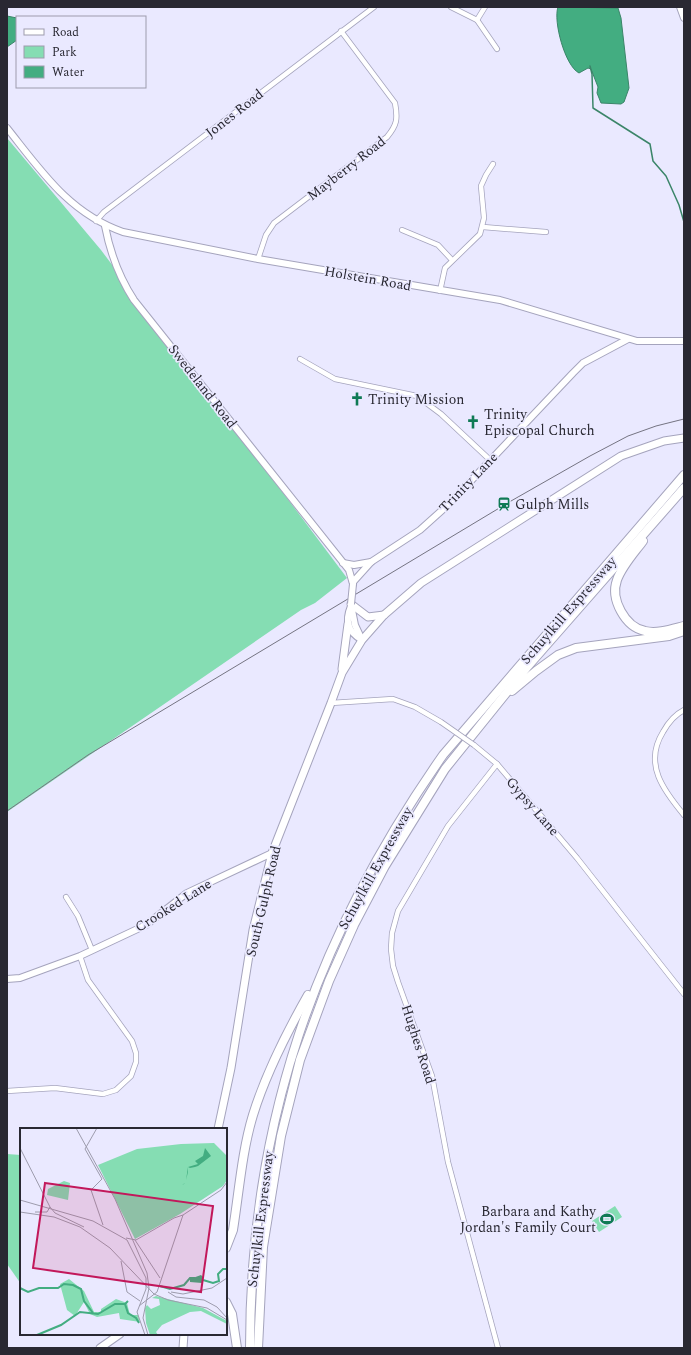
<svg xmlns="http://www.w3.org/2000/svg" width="691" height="1355" font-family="Spectral,serif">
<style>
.green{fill:#85ddb3}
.water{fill:#43ad81;stroke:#3b8569}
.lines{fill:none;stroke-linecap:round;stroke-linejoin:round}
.stream{stroke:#3b8569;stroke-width:1.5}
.street-casing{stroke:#a5a4bd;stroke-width:6}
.secondary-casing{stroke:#a5a4bd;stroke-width:8}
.primary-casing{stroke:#a5a4bd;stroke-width:9}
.highway-casing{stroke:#a5a4bd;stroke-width:10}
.street{stroke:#fff;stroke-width:4.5}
.secondary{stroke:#fff;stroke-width:6}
.primary{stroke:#fff;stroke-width:7}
.highway{stroke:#fff;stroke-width:8}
.tram{stroke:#757482;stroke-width:1}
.street-bridge-casing{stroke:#a5a4bd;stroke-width:6;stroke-linecap:butt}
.secondary-bridge-casing{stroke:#a5a4bd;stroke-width:8;stroke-linecap:butt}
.street-bridge{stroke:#fff;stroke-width:4.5}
.secondary-bridge{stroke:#fff;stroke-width:6}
.labels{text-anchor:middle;stroke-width:3.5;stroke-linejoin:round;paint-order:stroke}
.street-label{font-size:14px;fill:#292832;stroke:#eae9ff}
.poi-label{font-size:14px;fill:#292832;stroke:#eae9ff;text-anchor:start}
.inset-river{fill:none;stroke:#43ad81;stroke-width:2}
.inset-road{fill:none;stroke:#9d9cad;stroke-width:1}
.view{fill:#c2185b;fill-opacity:0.15;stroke:#c2185b;stroke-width:2}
.inset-edge{fill:none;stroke:#292832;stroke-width:2}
</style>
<rect width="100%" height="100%" fill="#eae9ff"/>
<g class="green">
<polygon points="7,138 101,250 347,578 315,603 301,610 7,812"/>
<polygon points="7,1154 21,1155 21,1284 7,1264"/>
<polygon points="615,1206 622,1217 599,1232 592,1221"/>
</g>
<g class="water">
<path d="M 558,7 L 618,8 L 621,18 L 629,88 L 624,102 L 621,104 L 601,103 L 597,93 L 598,87 L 591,69 L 588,68 L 579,73 C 565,66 553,21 558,7 Z"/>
<polygon points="7,16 17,18 17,40 7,47"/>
</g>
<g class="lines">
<polyline class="stream" points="590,66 592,74 593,108 650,144 653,161 666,176 679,205 684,222"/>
<g class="street-casing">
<g id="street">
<polyline points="451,7 477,20 497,49"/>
<polyline points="477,20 485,7"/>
<polyline points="96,221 104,212 374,7"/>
<polyline points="483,227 546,232"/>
<polyline points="402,230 438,245 452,260"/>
<path d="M 258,259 L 266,235 L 274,223 L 387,137 C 397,125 398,119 395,103 L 341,31"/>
<polyline points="440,291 445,268 480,234 484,218 481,186 486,175 493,164"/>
<polyline points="300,359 335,379 417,396 441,414 489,459"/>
<polyline points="331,703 393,699 415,707 441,722"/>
<path d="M 684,710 C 674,715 668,723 663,732 C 643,764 664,791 684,815"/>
<polyline points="474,745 497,764 577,858 684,994"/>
<polyline points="497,764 448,826 398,911 392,933 391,949 393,966 398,982 432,1076 448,1162 498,1348"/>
<polyline points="66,897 78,916 92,950"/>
<polyline points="7,1091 55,1088 103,1094 116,1090 131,1076 136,1062 136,1053 132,1041 88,980 80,956"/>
</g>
</g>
<g class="secondary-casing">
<g id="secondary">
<polyline points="680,7 684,18"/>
<path d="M 7,128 C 42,172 69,213 123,232 L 258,259 L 500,300 L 637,341 L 684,341"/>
<path d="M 105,226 C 110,252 119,277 134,300 L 349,570 L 353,584"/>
<polyline points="343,563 354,565 371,562"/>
<polyline points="353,582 371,562 420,530 449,504 573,373 583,363 628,339"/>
<polyline points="351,605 355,625 362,640"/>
<path d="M 351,606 C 345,621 347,631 362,640"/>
<polyline points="7,979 20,978 80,956 146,925 187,893 272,853"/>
</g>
</g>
<g class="primary-casing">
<g id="primary">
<polyline points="351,604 368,617 384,615"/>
<polyline points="342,669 348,624"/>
<polyline points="218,1129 231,1068 253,930 272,853 331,703 342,673 362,640 384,615 421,583 621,456 664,441 684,438"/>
<polyline points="100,1348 120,1334"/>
<polyline points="183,1348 184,1334"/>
</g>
</g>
<g class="highway-casing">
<g id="highway">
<path d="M 643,541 C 634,553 622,566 617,580 C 610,599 625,627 645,631 C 657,634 672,629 684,626"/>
<polyline points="512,691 536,671 558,655 576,648 669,636 684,631"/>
<path d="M 226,1248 L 233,1230 C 239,1192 242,1151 253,1115 C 266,1073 287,1032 308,995"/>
<polyline points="226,1302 232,1314 237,1348"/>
<path d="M 250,1348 C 250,1123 315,938 443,755 L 684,475"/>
<polyline points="258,1348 263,1247 281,1136 300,1060 329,981 354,925 385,866 445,769 528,666 684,488"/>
</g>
</g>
<use href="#street" class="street"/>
<use href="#secondary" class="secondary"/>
<use href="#primary" class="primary"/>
<use href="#highway" class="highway"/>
<polyline class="tram" points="7,811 88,755 511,501 590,456 628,436 656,426 684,419"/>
<g class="street-bridge-casing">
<polyline id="street-bridge" points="441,722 474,745"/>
</g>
<g class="secondary-bridge-casing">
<polyline id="secondary-bridge" points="351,604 353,584"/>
</g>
<use href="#street-bridge" class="street-bridge"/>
<use href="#secondary-bridge" class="secondary-bridge"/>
</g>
<defs>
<g id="church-bare" transform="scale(1.08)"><path d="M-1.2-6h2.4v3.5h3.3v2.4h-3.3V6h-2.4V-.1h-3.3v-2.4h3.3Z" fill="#0f7a55" stroke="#eae9ff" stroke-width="2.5" paint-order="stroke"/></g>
<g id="station-bare" transform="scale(1.08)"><path d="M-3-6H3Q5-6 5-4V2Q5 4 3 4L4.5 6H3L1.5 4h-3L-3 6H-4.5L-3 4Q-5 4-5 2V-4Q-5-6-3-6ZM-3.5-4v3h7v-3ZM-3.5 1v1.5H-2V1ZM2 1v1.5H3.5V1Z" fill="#0f7a55" stroke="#eae9ff" stroke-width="2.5" paint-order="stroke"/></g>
<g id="stadium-bare" transform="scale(1.08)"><path d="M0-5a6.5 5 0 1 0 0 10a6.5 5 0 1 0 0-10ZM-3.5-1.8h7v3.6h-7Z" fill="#0f7a55" stroke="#eae9ff" stroke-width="2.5" paint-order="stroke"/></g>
</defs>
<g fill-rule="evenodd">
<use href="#church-bare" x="357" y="399"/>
<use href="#church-bare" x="473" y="422"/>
<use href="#station-bare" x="504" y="504"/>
<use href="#stadium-bare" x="607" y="1219"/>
</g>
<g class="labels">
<g class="street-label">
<text transform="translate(234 113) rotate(-38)" y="5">Jones Road</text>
<text transform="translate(346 168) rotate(-38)" y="5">Mayberry Road</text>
<text transform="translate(368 278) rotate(10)" y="5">Holstein Road</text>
<text transform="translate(203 386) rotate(52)" y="5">Swedeland Road</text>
<text transform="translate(468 482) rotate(-46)" y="5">Trinity Lane</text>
<text transform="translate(568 610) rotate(-49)" y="5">Schuylkill Expressway</text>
<text transform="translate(533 806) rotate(49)" y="5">Gypsy Lane</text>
<text transform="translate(375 868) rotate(-61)" y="5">Schuylkill Expressway</text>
<text transform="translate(263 901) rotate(-77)" y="5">South Gulph Road</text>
<text transform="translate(173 905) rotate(-32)" y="5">Crooked Lane</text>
<text transform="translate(419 1044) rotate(72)" y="5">Hughes Road</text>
<text transform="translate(260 1219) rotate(-83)" y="5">Schuylkill Expressway</text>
</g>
<g class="poi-label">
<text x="368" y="404">Trinity Mission</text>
<text x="484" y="419">Trinity<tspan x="484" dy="16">Episcopal Church</tspan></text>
<text x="515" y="509">Gulph Mills</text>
<text x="596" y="1216" text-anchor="end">Barbara and Kathy<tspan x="596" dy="16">Jordan's Family Court</tspan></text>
</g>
</g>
<g transform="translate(20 1128)">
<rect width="207" height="207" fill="#eae9ff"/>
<path d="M 194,15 L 207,28 L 207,52 L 203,58 L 160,86 L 115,111 L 78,37 L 117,21 L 161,16 ZM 44,53 L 50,55 L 48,72 L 27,67 L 28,61 ZM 49,151 L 64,163 L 74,184 L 81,184 L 81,181 L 96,171 L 107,175 L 110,187 L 118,187 L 120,194 L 100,191 L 99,185 L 77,189 L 70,186 L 64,174 L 55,188 L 47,182 L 40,156 ZM 136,168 L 183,180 L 207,193 L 207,196 L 181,183 L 170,184 L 142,197 L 136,204 L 138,207 L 130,207 L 126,195 L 125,180 L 127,177 L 131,181 L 140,177 L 139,171 L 132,170 Z" fill="#85ddb3"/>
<path d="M 185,20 L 191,28 L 178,38 L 175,39 L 170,40 L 168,39 L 168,44 L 166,52 L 164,53 L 165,55 L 164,56 L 162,57 L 165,55 L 164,53 L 166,52 L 168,39 L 178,36 L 175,33 L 183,28 ZM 181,147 L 183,149 L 182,155 L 170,154 L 170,151 Z" fill="#43ad81"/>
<path class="inset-river" d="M 183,152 L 193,155 L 199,153 L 198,146 L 203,141 L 207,141M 140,158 L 150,161 L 164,157 L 170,150 L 175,150M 0,160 L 8,164 L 19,160 L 38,160 L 44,156 L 53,157 L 61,161 L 64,173 L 73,185M 108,173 L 105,176 L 108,185 L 116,190 L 119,195M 17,207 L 41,197 L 60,184 L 78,186 L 95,176 L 105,176"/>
<path class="inset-road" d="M 56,0 L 95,71 L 127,145 L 129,160 L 123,190 L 128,207M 77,0 L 65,21 L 82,51 L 71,62 L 83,97M 0,20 L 30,79M 0,72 L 73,93 L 107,112 L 126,150 L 126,161 L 117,184 L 125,207M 0,84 L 34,89 L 60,99 L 90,120 L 134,166 L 148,172 L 187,180 L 207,192M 15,84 L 27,84 L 30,79 L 35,85 L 64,99M 106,110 L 116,112 L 154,90 L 163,87M 115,112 L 140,150M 101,133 L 107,164 L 120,173M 148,164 L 156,169 L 184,172 L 197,179 L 207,190M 151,164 L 163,166 L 192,160 L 207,150M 119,178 L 137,164 L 163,87 L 201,62 L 207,54"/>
<path class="view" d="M 25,55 L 193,78 L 181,164 L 13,140 Z"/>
<rect width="207" height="207" class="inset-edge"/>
</g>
<rect width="691" height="1355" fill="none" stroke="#292832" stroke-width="16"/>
<rect x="16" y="16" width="130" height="72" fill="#eae9ff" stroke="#9d9cad"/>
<rect x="24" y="29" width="20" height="6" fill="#ffffff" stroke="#9d9cad"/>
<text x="52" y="36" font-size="12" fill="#292832">Road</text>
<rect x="24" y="46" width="20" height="12" fill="#85ddb3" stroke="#9d9cad"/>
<text x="52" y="56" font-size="12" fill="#292832">Park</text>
<rect x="24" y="66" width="20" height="12" fill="#43ad81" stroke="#9d9cad"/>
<text x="52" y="76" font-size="12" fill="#292832">Water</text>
</svg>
